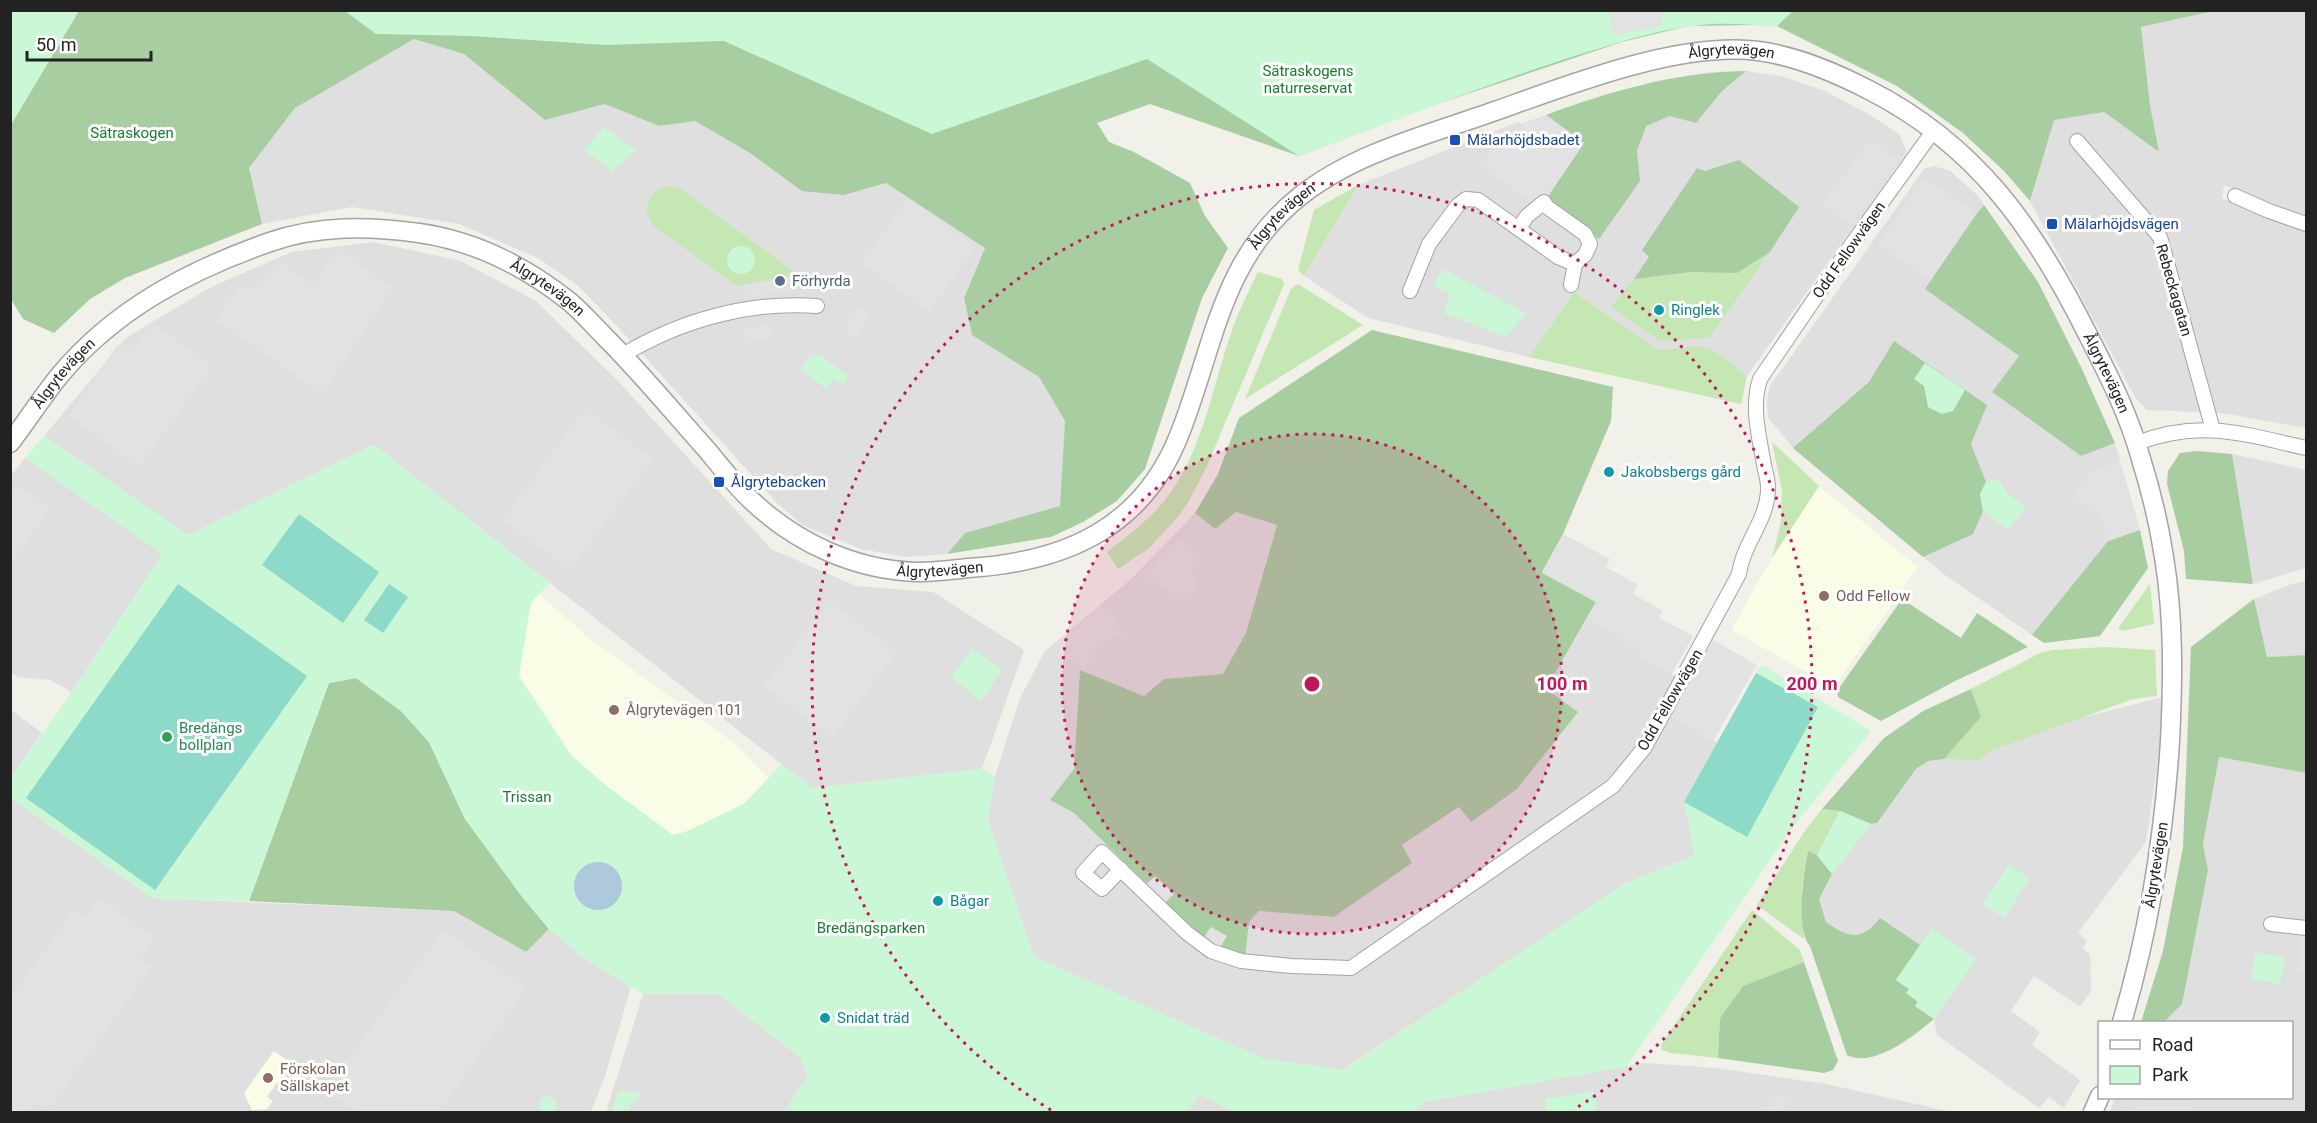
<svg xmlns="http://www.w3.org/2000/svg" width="2317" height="1123" font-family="Roboto,sans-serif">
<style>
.residential{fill:#e0dfdf}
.education{fill:#fafde6}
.grass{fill:#c4e7b3}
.forest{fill:#a7cda1}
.park{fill:#caf7d5}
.pitch{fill:#8ddac9}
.parking{fill:#e2e2e2}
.water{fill:#adc9db}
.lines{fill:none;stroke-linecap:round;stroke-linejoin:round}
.minor-casing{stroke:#a3a3a3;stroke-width:16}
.tertiary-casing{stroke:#a3a3a3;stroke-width:21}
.minor{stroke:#fff;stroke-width:14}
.tertiary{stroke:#fff;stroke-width:18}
.ring{fill:none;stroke:#c2185b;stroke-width:3;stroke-dasharray:3 6}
.transit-dot{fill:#1a4fb4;stroke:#fff;stroke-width:2}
.service-dot{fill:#5c6f8a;stroke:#fff;stroke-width:2}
.culture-dot{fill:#0f9aa8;stroke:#fff;stroke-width:2}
.education-dot{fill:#8d6e63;stroke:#fff;stroke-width:2}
.leisure-dot{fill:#2e9e5b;stroke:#fff;stroke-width:2}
.labels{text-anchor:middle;stroke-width:6;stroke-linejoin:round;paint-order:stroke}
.street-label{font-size:15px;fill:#222;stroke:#fff}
.park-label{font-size:15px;fill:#147c2d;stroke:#fff}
.transit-label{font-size:15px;fill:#164399;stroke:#fff;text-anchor:start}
.service-label{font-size:15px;fill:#4e5e75;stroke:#fff;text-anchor:start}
.culture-label{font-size:15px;fill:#0d838f;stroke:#fff;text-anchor:start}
.education-label{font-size:15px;fill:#785e54;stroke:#fff;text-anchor:start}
.leisure-label{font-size:15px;fill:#27864d;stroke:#fff;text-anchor:start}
.centre{fill:#c2185b;stroke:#fff;stroke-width:3}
.ring-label{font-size:18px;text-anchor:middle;font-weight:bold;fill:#c2185b;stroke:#fff;stroke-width:6;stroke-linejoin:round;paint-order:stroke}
</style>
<rect width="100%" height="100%" fill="#f1f0e9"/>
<g class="residential">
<polygon points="2214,11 2306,11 2306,215 2272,205 2224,185 2222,198 2277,221 2306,229 2306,428 2222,413 2147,410 2135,397 2030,201 2053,120 2104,112 2159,152 2150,105 2141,27"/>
<polygon points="414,39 464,54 545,120 605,104 659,126 695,121 750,153 844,195 886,183 985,248 964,298 972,334 1039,377 1065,421 1060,506 965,533 947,554 906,557 861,549 802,525 778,504 617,326 577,285 538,258 459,224 352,207 262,224 249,168 295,108"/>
<polygon points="1746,71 1784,77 1825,91 1870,115 1899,134 1907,152 1747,376 1709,349 1697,345 1668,351 1657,349 1574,292 1529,357 1368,318 1304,276 1358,185 1518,122 1521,124 1563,109 1655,81 1710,72"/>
<polygon points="1934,166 1950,171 1977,195 1984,205 1977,213 1925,289 2019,356 1992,392 2081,456 2115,443 2140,530 2108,541 2032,635 1945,575 1793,448 1768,417 1767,401 1770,386 1924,169"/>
<polygon points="374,242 461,261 536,301 618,381 771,549 856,586 933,592 1024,650 982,769 812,788 374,445 188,535 44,436 126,338 209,288 292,252"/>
<polygon points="2232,454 2306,470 2306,568 2253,584"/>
<polygon points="25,458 163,554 72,692 50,680 18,677 11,672 10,477"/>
<polygon points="1236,512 1277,525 1246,633 1223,674 1164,679 1144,696 1080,670 1074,770 1050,800 1074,813 1165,903 1204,938 1220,948 1245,957 1249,922 1259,911 1334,917 1412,863 1402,845 1460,807 1471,822 1577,712 1546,689 1587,619 1643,650 1639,657 1688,684 1670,716 1717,743 1684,802 1695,855 1624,884 1343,1070 1264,1059 1034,957 988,820 995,776 1020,698 1045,651 1130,580 1195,513 1215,529"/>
<polygon points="2306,581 2306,655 2267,657 2254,599 2292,584"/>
<polygon points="2167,696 2146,842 2078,933 2087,941 2083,948 2090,955 2091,991 2080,1007 2034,976 2011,1011 2040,1032 2032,1045 2080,1080 2064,1108 2049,1097 2039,1108 1937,1035 1934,1019 1872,929 1860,935 1852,936 1837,930 1826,922 1819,899 1832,874 1871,824 1877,823 1916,769 1928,761 1944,759 1978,761 1990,751 2073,720"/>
<polygon points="11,710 42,733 11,778"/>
<polygon points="2219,757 2306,773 2306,1112 2110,1112 2115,1098 2292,1098 2292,1022 2164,1022 2182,1004 2208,870 2203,844"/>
<polygon points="11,798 152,898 454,911 526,952 549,929 584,958 631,987 605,1076 591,1112 11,1112"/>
<polygon points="643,994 718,994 800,1057 808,1076 784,1112 606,1112"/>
<polygon points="1644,1063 1718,1068 1826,1084 1952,1112 1416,1112 1424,1102"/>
<polygon points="1199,1094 1234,1112 1187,1112"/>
</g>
<g class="education">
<polygon points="1819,486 1918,567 1834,687 1731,630 1772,558"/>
<polygon points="539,594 589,638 734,743 769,778 744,804 685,832 673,835 603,783 571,755 519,676 531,602"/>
<polygon points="274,1051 291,1063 267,1097 273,1101 267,1109 252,1110 244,1093"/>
</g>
<g class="grass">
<polygon points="1358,185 1304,276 1298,270 1314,210"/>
<path d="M 667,186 L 681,189 L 801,277 L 803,287 L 796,289 L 793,276 L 737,286 L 655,227 C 640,210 647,193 667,186 Z"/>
<path d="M 1770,252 L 1709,338 C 1692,336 1676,343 1659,340 L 1611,307 L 1634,279 L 1690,272 L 1737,273 Z"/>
<path d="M 1258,272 L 1282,279 L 1284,284 L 1206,468 L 1190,499 L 1178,517 L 1148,549 L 1118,569 L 1107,552 C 1127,536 1148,521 1165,500 C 1206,448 1213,378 1237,317 C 1243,302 1251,287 1258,272 Z"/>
<polygon points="1298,284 1363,325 1245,399 1291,289"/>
<path d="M 1574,292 L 1657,349 C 1670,351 1681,347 1695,346 C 1713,345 1733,366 1747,376 L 1741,404 L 1529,357 Z"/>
<polygon points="1772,442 1819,486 1772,558 1781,522 1782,490"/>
<polygon points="2150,584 2154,624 2123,631 2118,628"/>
<polygon points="2106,647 2155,650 2157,696 2133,699 1990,751 1978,761 1944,759 1981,717 1971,689 2042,652 2054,650"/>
<polygon points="1822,809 1840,811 1817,855 1808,851 1802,887 1804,939 1757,905 1804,832"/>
<polygon points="1752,910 1800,950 1804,962 1743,986 1720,1018 1718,1058 1671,1053 1662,1050 1661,1045"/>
</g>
<g class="forest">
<polygon points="11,11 2214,11 2141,27 2150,105 2159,152 2104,112 2054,120 2030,201 2004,171 1963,133 1897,86 1777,26 1756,25 1688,26 1622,42 1428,107 1299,156 1150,104 1097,123 1109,142 1134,152 1190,183 1205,216 1228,248 1202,298 1145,469 1117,501 1083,522 1051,537 947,554 965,533 1060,506 1065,421 1039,377 972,335 964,298 985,248 886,183 844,195 802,191 750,153 695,121 659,126 605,104 545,120 464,54 414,39 295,108 249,168 262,224 125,278 90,299 54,333 23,319 11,299"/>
<path d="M 1746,71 L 1722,91 L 1696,123 L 1670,116 L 1646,126 L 1637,151 L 1640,181 L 1599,239 L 1544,202 L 1584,143 L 1546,115 C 1610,91 1678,72 1746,71 Z"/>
<polygon points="1739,160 1799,207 1770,252 1737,273 1690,272 1634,279 1649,257 1642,250 1697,168 1705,171"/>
<polygon points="1984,205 2038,282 2082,369 2115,443 2081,456 1992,392 2019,356 1925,289 1977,213"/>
<polygon points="1372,330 1613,387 1611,421 1563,534 1542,572 1596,602 1546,689 1578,712 1517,789 1471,822 1459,807 1402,845 1412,863 1334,917 1259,911 1249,922 1245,957 1220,948 1211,927 1204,938 1165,903 1156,876 1147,884 1074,813 1050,800 1074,769 1080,670 1144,696 1164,679 1223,674 1246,633 1277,525 1236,512 1215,529 1195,513 1218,474 1239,418"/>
<polygon points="1894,341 1987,405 1971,444 1986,482 1980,494 1983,511 1973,534 1923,557 1793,448 1869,382"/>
<polygon points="2197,451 2232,454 2253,584 2186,579 2184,551 2167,484 2168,471 2180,453"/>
<polygon points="2140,530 2148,568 2100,636 2044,643 2032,635 2108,541"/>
<polygon points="1902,599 1961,638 1977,613 2028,647 1955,681 1881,721 1838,697 1837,691"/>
<polygon points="2254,599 2267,657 2306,655 2306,773 2219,757 2203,844 2208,870 2186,984 2182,1004 2164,1022 2141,1022 2163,951 2183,847 2191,647"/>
<polygon points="356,678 401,711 429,742 465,819 523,898 549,929 526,952 454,911 249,901 329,683"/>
<polygon points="1971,689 1981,717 1944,759 1928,761 1916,769 1877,823 1871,824 1840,811 1822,809 1884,738 1923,711"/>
<path d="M 1808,851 L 1817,855 L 1832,874 L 1819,899 L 1826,922 C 1849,938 1861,942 1880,918 L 1920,945 L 1896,980 L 1909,989 L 1918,1002 L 1915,1006 L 1934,1019 C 1915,1035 1873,1069 1847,1055 L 1810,946 C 1795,929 1804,873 1808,851 Z"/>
<polygon points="1804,962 1838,1061 1833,1070 1824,1073 1718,1058 1720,1018 1743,986"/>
</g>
<g class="park">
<polygon points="11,10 79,11 11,125 10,11"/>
<path d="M 345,11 L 1793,11 L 1777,26 C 1752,25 1726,22 1700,25 C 1660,29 1621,42 1581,54 C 1486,84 1393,121 1299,156 L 1147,59 L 932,134 L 724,41 L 605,45 L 471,36 L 376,34 Z"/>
<polygon points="604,127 636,150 612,171 584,150"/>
<circle cx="741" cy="260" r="14"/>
<polygon points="1443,269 1526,313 1506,337 1444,313 1450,293 1433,286"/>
<polygon points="819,354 848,376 843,384 834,379 826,389 801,369 809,358"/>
<polygon points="1925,363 1965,390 1953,411 1942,414 1928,407 1924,386 1914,379"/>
<polygon points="44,436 188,535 374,445 550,583 531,602 519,676 571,755 603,783 673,835 685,832 744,804 782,764 813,788 982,769 995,776 988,820 1034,957 1264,1059 1344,1070 1624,884 1695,855 1684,802 1756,673 1762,665 1871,731 1793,827 1626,1067 1425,1102 1416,1112 1234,1112 1199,1094 1187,1112 784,1112 808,1076 800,1057 718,994 643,994 584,958 549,929 523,898 465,819 429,742 401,711 356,678 329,683 249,901 152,898 11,798 11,778 72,692 162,554 25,458"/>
<polygon points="1999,479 2007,493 2026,508 2008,530 1983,511 1980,494 1986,482"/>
<polygon points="972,648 1002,670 981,701 951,677"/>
<polygon points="1840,811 1871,824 1832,874 1817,855"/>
<polygon points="2009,864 2030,879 2004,918 1983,904"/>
<polygon points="1932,928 1976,959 1934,1019 1915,1006 1918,1002 1906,993 1909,989 1896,980"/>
<polygon points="2255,952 2285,957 2280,984 2251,979"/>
<polygon points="622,1091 633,1093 637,1092 641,1095 632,1103 627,1112 612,1111 617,1094"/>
<polygon points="1593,1092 1598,1106 1592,1112 1546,1112 1545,1099"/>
<circle cx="548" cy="1105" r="9"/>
</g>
<g class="pitch">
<polygon points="299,514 379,572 343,623 262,565"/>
<polygon points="178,584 307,676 155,890 26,798"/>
<polygon points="389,584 408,597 383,633 364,620"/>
<polygon points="1756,673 1818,707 1747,837 1684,802"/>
</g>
<g class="parking">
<polygon points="1609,11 1661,11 1662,26 1613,35"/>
<polygon points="1546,115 1584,143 1540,208 1480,166 1503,133 1514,140 1524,130 1521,124"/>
<polygon points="1870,139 1899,160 1851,226 1822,205"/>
<polygon points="1924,177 1977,213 1930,280 1878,244"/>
<polygon points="908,198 976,247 929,312 861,263"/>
<polygon points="338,248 393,289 322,394 216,320 239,286 252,290 279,261 313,285"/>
<polygon points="793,275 796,289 751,297 737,286"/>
<polygon points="860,307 871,314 855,338 844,330"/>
<polygon points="152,322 213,366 139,468 69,416 118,344 130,352"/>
<polygon points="770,323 773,336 746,343 743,330"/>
<polygon points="585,408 653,459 570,570 502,520"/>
<polygon points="2120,462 2140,530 2108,541 2101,516 2073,497 2091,470"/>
<polygon points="18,484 51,508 11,564 11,495"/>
<polygon points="1563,534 1610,559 1606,567 1638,585 1633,594 1663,611 1659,618 1693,636 1671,675 1639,657 1642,650 1587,619 1596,602 1542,573"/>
<polygon points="1179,538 1200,563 1191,572 1198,585 1186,602 1146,578 1163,552"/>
<polygon points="830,601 897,652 833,738 763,686"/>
<polygon points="1100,606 1115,619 1124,635 1102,643 1085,668 1057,653 1074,629"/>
<polygon points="1713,640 1757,665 1713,741 1670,716"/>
<polygon points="1156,876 1174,894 1165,903 1147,884"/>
<polygon points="99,897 155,938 141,959 152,967 48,1111 37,1103 30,1112 11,1111 11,997 73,910 84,918"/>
<polygon points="1211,927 1227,936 1220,948 1204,938"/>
<polygon points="444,929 526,989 439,1112 357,1112 324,1091"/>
<polygon points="2299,937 2306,938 2306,972 2298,972"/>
<polygon points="1776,1093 1789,1101 1781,1112 1760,1112"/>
<polygon points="2140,1098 2196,1098 2191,1112 2135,1112"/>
</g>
<circle class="water" cx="598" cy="886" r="24"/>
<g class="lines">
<g class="minor-casing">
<g id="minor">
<polyline points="2077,141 2160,237 2213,430"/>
<polyline points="2235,196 2269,211 2306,224"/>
<polyline points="1519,228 1527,216 1544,202 1547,207 1585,234 1590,244 1585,255 1575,264 1571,285"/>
<polyline points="1410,291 1429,244 1458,205 1466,199 1478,200 1558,257 1575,264"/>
<path d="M 623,355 C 681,320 749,301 817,306"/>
<path d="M 2137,443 C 2201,419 2243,434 2306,448"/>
<path d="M 1121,869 L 1102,889 L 1083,873 L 1102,852 L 1187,933 L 1211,951 L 1241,961 L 1291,966 L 1351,968 L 1613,786 L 1645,747 L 1739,574 C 1743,544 1766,522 1768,492 C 1769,483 1766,474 1764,465 C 1759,436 1751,407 1760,379 L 1854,241 L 1934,130"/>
<polyline points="2271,924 2306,928"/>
</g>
</g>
<g class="tertiary-casing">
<g id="tertiary">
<path id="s1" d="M 10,443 C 27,421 42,397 60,375 C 115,309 190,270 270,242 C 319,225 368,226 419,233 C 475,241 526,267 570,302 C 583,313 594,326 606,338 C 641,373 673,412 707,450 C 721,467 735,485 751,500 C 796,543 855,570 917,572 C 934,572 951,570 968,568 C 1064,562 1143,529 1180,433 C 1214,347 1221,259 1299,197 C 1355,152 1431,134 1498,110 C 1571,84 1681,41 1758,51 C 1797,56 1834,72 1869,90 C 1977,145 2035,229 2088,335 C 2109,376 2129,415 2141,459 C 2151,491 2159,524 2164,557 C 2174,618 2173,680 2170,741 C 2164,837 2149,931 2122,1022"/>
<polyline points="2093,1112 2100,1096"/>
</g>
</g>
<use href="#minor" class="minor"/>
<use href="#tertiary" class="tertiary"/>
</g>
<circle cx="1312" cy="684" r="250" fill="#c2185b" fill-opacity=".12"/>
<g class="ring">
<circle cx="1312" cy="684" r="250"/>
<path d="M1051 1110A500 500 0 1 1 1573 1110"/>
</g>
<g class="transit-dot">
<rect x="1449" y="134" width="12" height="12" rx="3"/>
<rect x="2046" y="218" width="12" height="12" rx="3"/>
<rect x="713" y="476" width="12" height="12" rx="3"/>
</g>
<circle class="service-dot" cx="780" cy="281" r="6"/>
<g class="culture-dot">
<circle cx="1659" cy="310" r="6"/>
<circle cx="1609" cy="472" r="6"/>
<circle cx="938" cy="901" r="6"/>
<circle cx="825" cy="1018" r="6"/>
</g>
<g class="education-dot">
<circle cx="1824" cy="596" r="6"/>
<circle cx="614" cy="710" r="6"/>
<circle cx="268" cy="1078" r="6"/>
</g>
<circle class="leisure-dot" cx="167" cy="737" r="6"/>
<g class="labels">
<g class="street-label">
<text dy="5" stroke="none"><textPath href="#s1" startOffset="2156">Ålgrytevägen</textPath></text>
<text dy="5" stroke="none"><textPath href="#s1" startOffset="1670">Ålgrytevägen</textPath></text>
<text transform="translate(1849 250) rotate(-55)" y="5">Odd Fellowvägen</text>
<text dy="5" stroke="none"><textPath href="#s1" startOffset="628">Ålgrytevägen</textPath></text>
<text transform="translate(2174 290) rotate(74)" y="5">Rebeckagatan</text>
<text dy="5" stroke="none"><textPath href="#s1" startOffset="2678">Ålgrytevägen</textPath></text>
<text dy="5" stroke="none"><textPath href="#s1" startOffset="88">Ålgrytevägen</textPath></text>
<text dy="5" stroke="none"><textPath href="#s1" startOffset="1131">Ålgrytevägen</textPath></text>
<text transform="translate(1670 700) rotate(-60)" y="5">Odd Fellowvägen</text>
<text transform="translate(2156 865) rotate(-81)" y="5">Ålgrytevägen</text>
</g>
<g class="park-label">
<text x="1308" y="76">Sätraskogens<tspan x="1308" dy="17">naturreservat</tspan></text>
<text x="132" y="138">Sätraskogen</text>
<text x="527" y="802">Trissan</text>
<text x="871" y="933">Bredängsparken</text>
</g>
<g class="transit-label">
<text x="1467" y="145">Mälarhöjdsbadet</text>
<text x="2064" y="229">Mälarhöjdsvägen</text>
<text x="731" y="487">Ålgrytebacken</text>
</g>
<g class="service-label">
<text x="792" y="286">Förhyrda</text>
</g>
<g class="culture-label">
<text x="1671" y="315">Ringlek</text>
<text x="1621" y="477">Jakobsbergs gård</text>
<text x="950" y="906">Bågar</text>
<text x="837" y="1023">Snidat träd</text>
</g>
<g class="education-label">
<text x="1836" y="601">Odd Fellow</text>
<text x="626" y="715">Ålgrytevägen 101</text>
<text x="280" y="1074">Förskolan<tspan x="280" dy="17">Sällskapet</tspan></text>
</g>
<g class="leisure-label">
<text x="179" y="733">Bredängs<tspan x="179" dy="17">bollplan</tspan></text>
</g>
</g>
<circle cx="1312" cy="684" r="9" class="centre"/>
<g class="ring-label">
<text x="1562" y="690">100 m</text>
<text x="1812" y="690">200 m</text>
</g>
<rect width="2317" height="1123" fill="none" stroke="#222222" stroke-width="24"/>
<rect x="2098" y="1021" width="195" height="78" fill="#ffffff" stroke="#a7a7a7" stroke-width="1.5"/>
<rect x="2110" y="1040" width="30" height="9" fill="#ffffff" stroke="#a7a7a7" stroke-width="1.5"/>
<text x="2152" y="1051" font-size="18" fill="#222222">Road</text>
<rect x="2110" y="1066" width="30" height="18" fill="#caf7d5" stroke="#a7a7a7" stroke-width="1.5"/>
<text x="2152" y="1081" font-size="18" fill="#222222">Park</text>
<path d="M27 51v9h124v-9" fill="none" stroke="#222222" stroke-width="3"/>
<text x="36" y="51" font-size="18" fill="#222222" stroke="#ffffff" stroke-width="4.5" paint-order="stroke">50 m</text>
</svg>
